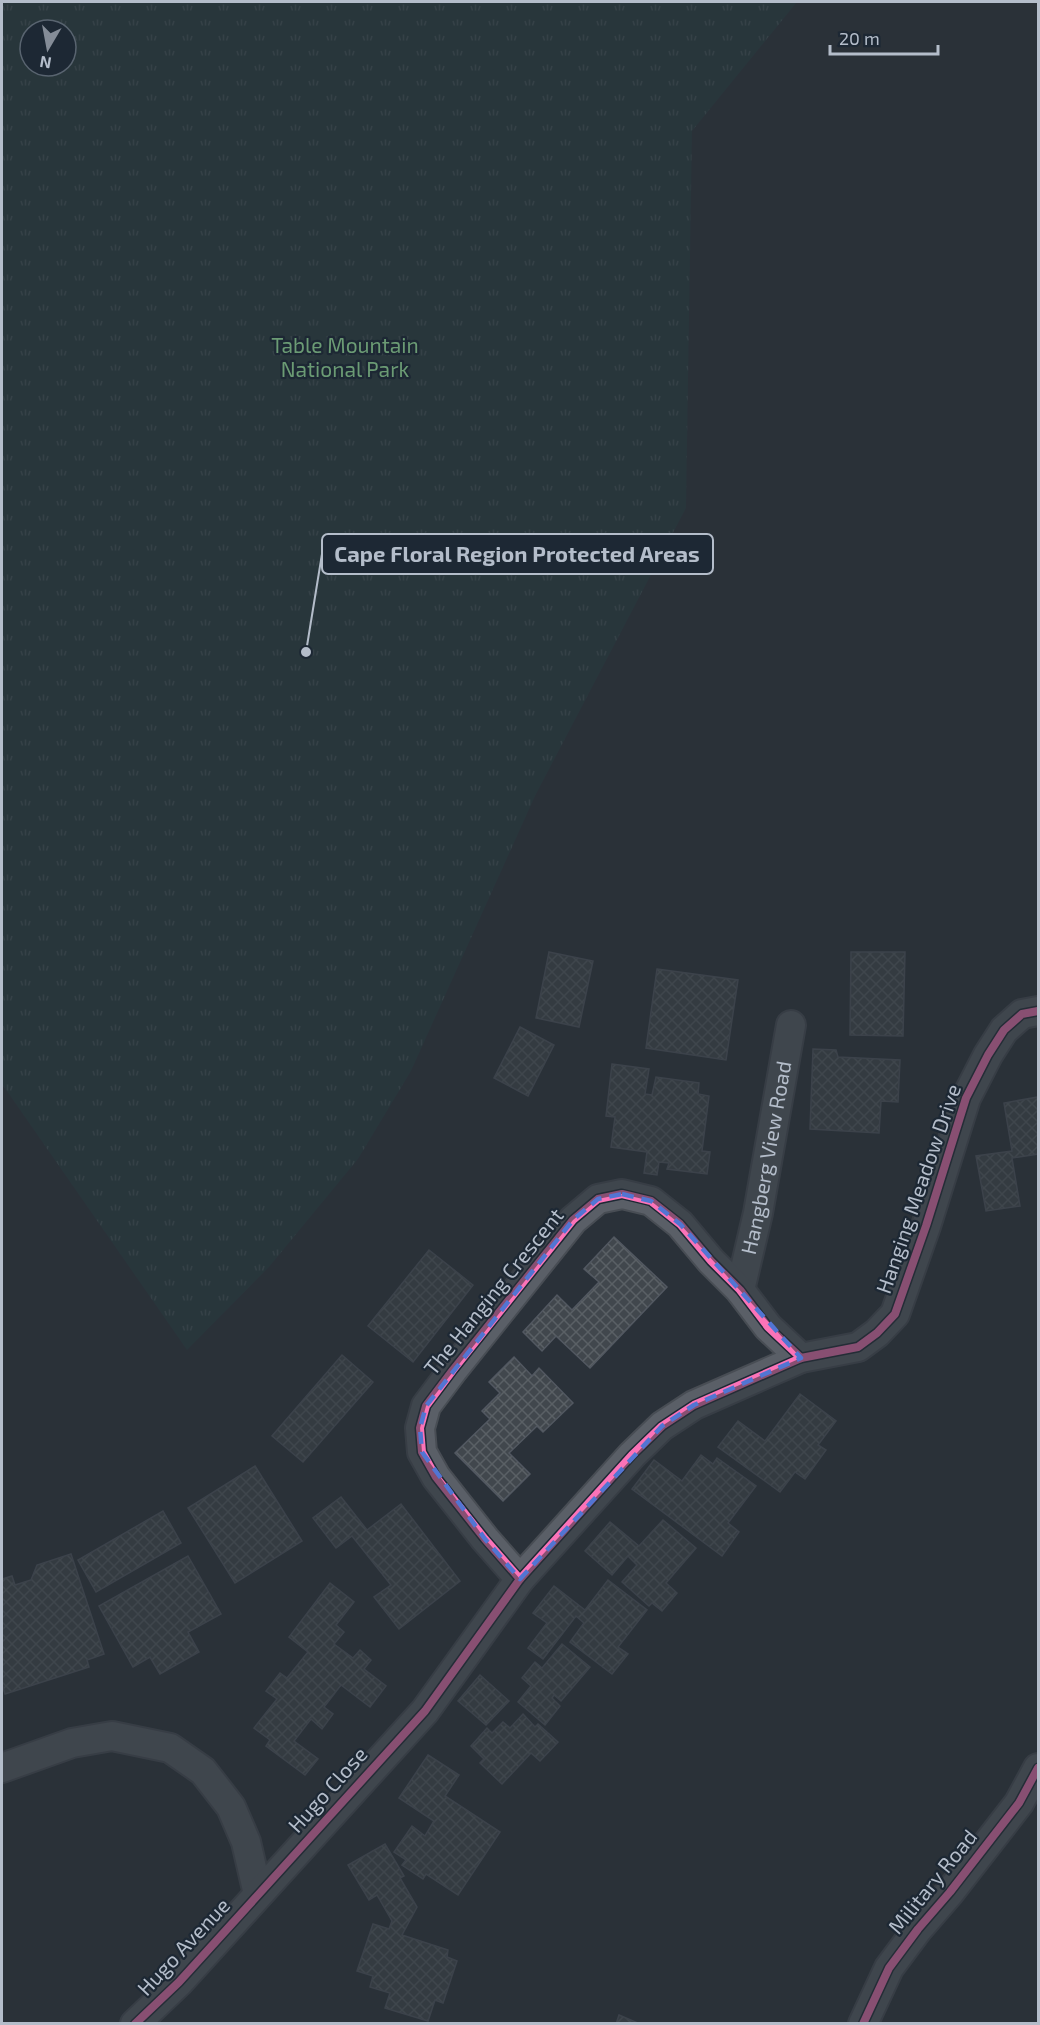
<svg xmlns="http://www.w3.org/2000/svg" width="1040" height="2025" font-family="'Exo 2',sans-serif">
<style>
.park{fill:url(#park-tufts);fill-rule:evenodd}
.building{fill:url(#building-cross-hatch);stroke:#525861;stroke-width:1.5}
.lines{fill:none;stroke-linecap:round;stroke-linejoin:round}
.minor-casing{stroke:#484d54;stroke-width:32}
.minor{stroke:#5a5f67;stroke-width:28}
.cycleway-casing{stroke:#1d2834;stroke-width:11}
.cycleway{stroke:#fb73b8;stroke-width:8}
.marked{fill:none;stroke:#5275d3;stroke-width:4.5;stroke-dasharray:12 8;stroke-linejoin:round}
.labels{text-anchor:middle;stroke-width:4.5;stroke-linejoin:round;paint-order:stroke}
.park-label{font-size:21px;fill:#6b9b74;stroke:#1d2834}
.street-label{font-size:21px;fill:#b4bdca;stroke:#1d2834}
.leader{fill:none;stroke:#b4bdca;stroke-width:2}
.callout-dot{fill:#b4bdca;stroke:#1d2834;stroke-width:2}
.callout{fill:#1d2834;stroke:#b4bdca;stroke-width:2}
.callout-label{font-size:22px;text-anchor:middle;font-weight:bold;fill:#b4bdca}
</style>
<defs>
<pattern id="park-tufts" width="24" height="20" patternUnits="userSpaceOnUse" patternTransform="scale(1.5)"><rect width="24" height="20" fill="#273c3f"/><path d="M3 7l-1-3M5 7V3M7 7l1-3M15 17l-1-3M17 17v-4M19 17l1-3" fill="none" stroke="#445659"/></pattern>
<pattern id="building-cross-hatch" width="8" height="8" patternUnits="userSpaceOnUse" patternTransform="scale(1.5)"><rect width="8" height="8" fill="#41474d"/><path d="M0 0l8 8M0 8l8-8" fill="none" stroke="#5a6065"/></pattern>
</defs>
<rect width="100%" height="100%" fill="#2a3139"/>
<path class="park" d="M 2,2 L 797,2 L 692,131 L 686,508 L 535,796 L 411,1071 L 358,1159 L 269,1267 L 187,1350 L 2,1084 ZM 30,30 L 66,30 L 66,66 L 30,66 Z"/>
<g class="building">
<polygon points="549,952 593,961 579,1027 536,1018"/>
<polygon points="851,952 905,952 903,1036 850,1035"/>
<polygon points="657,969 738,980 726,1060 646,1048"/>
<polygon points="520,1027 554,1045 528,1096 494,1078"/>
<polygon points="813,1049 836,1050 838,1057 900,1060 898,1102 881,1101 879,1133 810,1129"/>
<polygon points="612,1064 649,1069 645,1094 652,1095 656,1077 699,1083 698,1094 709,1096 702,1151 710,1152 707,1174 667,1169 669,1163 659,1162 657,1175 644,1173 647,1152 611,1147 615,1117 606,1116"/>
<polygon points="1038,1097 1038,1154 1012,1158 1020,1206 986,1211 976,1156 1012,1151 1004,1103"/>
<polygon points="614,1237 667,1287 590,1368 556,1336 542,1351 523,1332 557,1295 572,1310 599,1282 584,1269"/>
<polygon points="429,1250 473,1285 413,1362 368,1326"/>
<polygon points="342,1355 373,1382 303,1462 272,1436"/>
<polygon points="514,1357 532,1376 539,1368 573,1403 543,1432 537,1426 509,1453 530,1474 503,1501 455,1453 490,1419 482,1411 500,1393 489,1382"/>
<polygon points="800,1394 836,1421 818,1445 826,1450 805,1479 795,1472 780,1492 718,1447 738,1421 765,1441"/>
<polygon points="701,1455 713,1464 717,1458 756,1486 728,1523 739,1532 722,1556 632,1489 654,1460 682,1481"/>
<polygon points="255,1466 302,1541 235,1583 188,1508"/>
<polygon points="341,1497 367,1530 401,1504 460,1581 399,1629 374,1597 391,1585 352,1536 336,1548 313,1518"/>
<polygon points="163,1511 181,1543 96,1592 78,1560"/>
<polygon points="663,1520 696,1548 666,1583 677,1593 662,1611 652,1603 649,1606 622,1582 637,1565 628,1556 612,1575 585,1551 610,1522 639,1546"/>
<polygon points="71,1554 104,1654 87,1660 89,1667 5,1694 2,1684 2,1579 12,1576 15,1585 31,1580 37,1565"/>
<polygon points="188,1556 221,1614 188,1632 199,1652 160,1674 150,1657 133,1667 99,1606"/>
<polygon points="608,1580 647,1610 618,1647 628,1654 612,1674 570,1642 584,1623 576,1616 543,1659 528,1648 547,1623 533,1613 554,1586 585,1610"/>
<polygon points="330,1583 354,1602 336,1625 344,1632 334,1644 353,1658 360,1650 371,1660 364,1669 386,1686 370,1707 341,1685 324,1707 333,1714 322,1729 311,1719 294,1741 318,1759 305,1775 266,1746 270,1740 254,1728 277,1699 266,1691 280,1673 287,1678 308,1652 289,1637"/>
<polygon points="562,1644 590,1667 561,1701 554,1695 552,1698 560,1706 545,1725 518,1702 531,1686 522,1678 535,1662 542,1668"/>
<polygon points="480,1675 509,1701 486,1725 458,1701"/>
<polygon points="523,1714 535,1727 538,1724 558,1742 540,1761 531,1753 502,1784 480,1763 484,1759 471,1746 487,1728 492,1733 503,1722 510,1728"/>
<polygon points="428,1755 459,1775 445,1796 500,1832 458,1895 426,1874 423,1879 402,1865 406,1860 394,1852 412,1826 425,1836 434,1821 399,1798"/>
<polygon points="385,1844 404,1876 400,1878 417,1907 402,1935 448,1950 447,1957 457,1961 443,2003 435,2000 428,2021 385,2008 390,1993 370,1987 373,1976 357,1971 373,1924 389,1929 392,1921 377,1895 369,1900 348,1865"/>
<polygon points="619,2015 640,2024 616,2024"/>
</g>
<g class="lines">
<g class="minor-casing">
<g id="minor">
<path id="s1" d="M 740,1290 L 758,1213 L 791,1025"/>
<polyline points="520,1579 485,1539 436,1477 422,1452 420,1428 426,1406 453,1370 573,1220 598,1199 622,1194 651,1201 680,1224 711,1261 740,1290 768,1327 801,1358"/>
<polyline points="2,1768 72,1743 112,1736 170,1748 203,1771 231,1807 246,1842 258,1894"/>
<polyline points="135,2024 179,1982 425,1711 520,1579 632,1455 662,1426 694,1405 801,1358 858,1347 877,1333 895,1314 926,1226 966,1098 988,1055 1004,1030 1022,1014 1038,1011"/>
<polyline points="863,2024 889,1968 918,1929 950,1892 1019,1803 1038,1768"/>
</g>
</g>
<use href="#minor" class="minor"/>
<g class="cycleway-casing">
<g id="cycleway">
<polyline points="520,1579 485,1539 436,1477 422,1452 420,1428 426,1406 453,1370 573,1220 598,1199 622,1194 651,1201 680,1224 711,1261 740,1290 768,1327 801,1358"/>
<polyline points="135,2024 179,1982 425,1711 520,1579 632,1455 662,1426 694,1405 801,1358 858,1347 877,1333 895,1314 926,1226 966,1098 988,1055 1004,1030 1022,1014 1038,1011"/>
<polyline points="863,2024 889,1968 918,1929 950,1892 1019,1803 1038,1768"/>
</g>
</g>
<use href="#cycleway" class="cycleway"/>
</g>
<path d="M0 0H1040V2025H0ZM 622,1194 L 651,1201 L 680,1224 L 801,1358 L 694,1405 L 662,1426 L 520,1579 L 485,1539 L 422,1452 L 420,1428 L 426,1406 L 573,1220 L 598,1199 Z" fill="#2a3139" fill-opacity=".55" fill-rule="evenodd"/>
<path class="marked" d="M 622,1194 L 651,1201 L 680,1224 L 801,1358 L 694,1405 L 662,1426 L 520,1579 L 485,1539 L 422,1452 L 420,1428 L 426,1406 L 573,1220 L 598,1199 Z"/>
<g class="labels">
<g class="park-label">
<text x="345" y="353">Table Mountain<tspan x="345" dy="24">National Park</tspan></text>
</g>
<g class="street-label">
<text dy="7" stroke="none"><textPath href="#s1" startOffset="135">Hangberg View Road</textPath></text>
<text transform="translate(919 1189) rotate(-71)" y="7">Hanging Meadow Drive</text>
<text transform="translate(494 1292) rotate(-51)" y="7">The Hanging Crescent</text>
<text transform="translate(328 1790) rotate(-48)" y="7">Hugo Close</text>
<text transform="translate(933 1882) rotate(-51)" y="7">Military Road</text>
<text transform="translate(184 1947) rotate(-47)" y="7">Hugo Avenue</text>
</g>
</g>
<path class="leader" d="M306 652L322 554"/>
<circle class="callout-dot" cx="306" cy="652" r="6"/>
<rect class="callout" x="322" y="534" width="391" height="40" rx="6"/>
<g class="callout-label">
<text x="517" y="562">Cape Floral Region Protected Areas</text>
</g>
<rect width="1040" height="2025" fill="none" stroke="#b4bdca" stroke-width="6"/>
<g transform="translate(48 48) rotate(190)"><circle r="28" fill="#1d2834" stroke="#596470" stroke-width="1.5"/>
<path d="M0-4.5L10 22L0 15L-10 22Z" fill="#848c97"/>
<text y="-9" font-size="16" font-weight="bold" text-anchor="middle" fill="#b4bdca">N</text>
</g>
<path d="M830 45v9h108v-9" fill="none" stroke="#b4bdca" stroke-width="3"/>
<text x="839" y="45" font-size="18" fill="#b4bdca" stroke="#1d2834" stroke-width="4.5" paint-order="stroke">20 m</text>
</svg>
